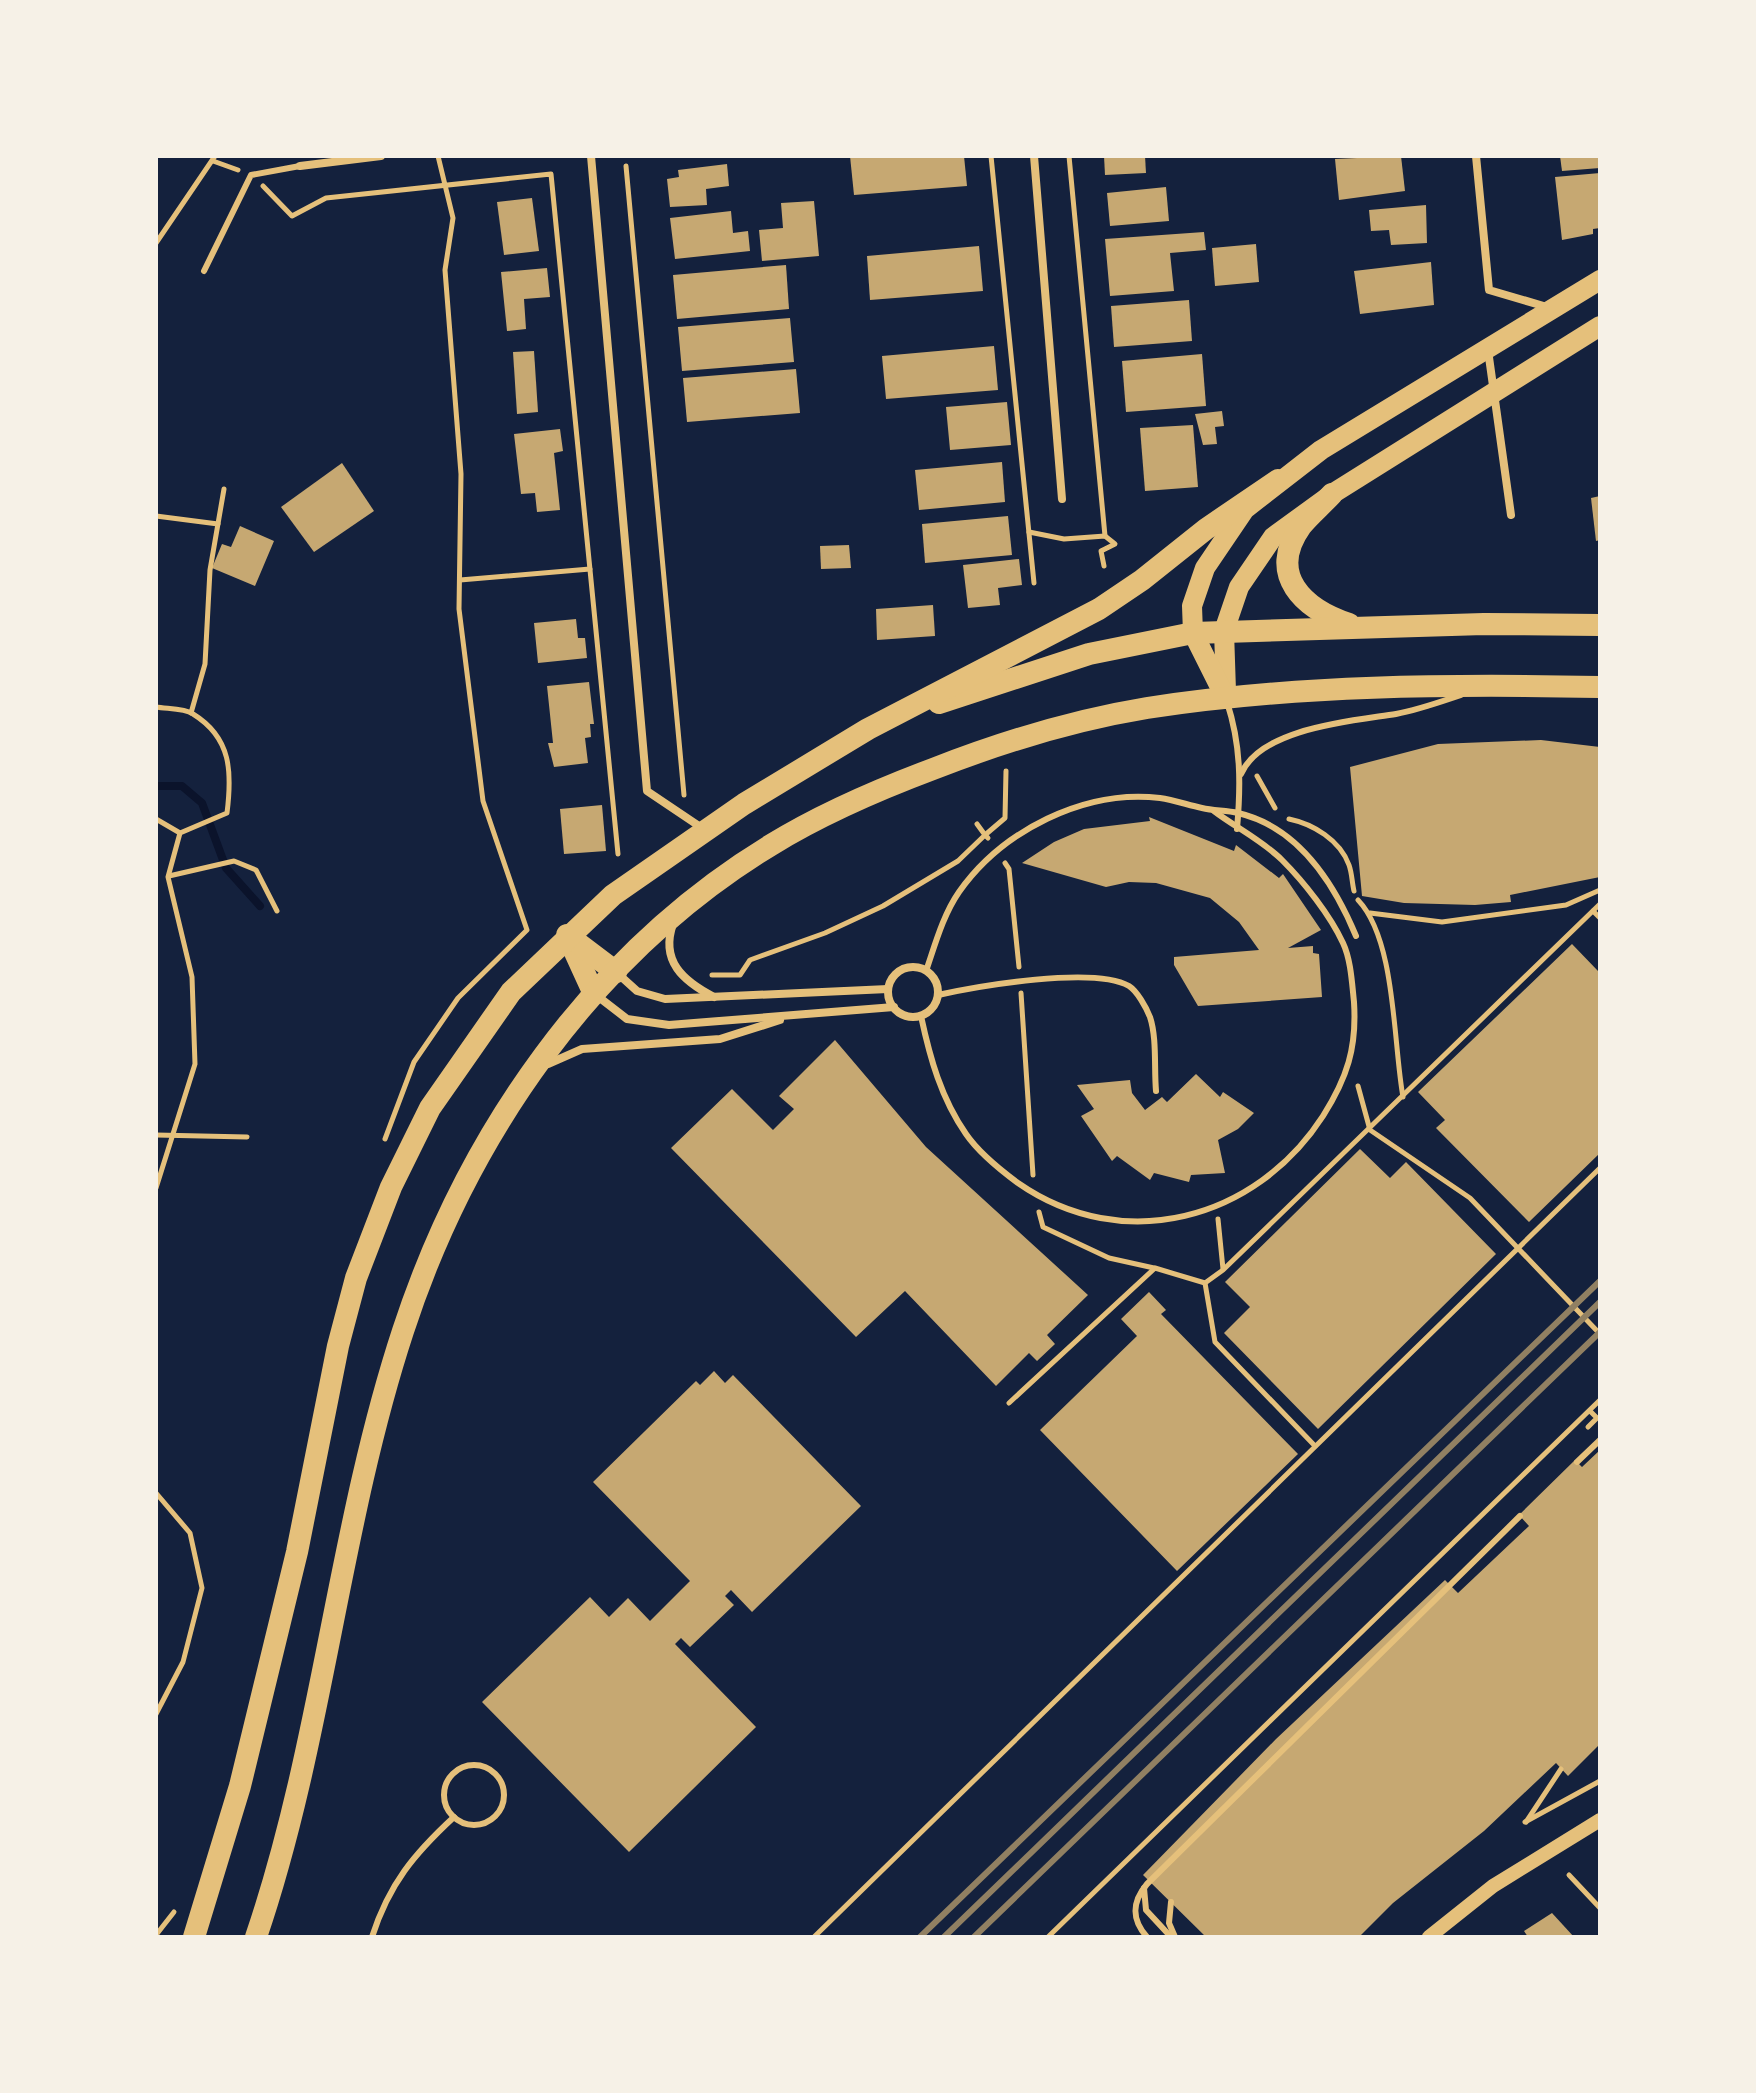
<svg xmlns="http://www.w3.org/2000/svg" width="1756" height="2093" font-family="'PT Sans',sans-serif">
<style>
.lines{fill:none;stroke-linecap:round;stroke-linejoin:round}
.stream{stroke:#0b132b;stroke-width:8}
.building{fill:#c6a872}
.path{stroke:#e5c07b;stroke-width:5}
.service{stroke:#e5c07b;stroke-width:6}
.minor{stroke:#e5c07b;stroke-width:8}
.tertiary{stroke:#e5c07b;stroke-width:14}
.primary{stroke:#e5c07b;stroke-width:20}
.trunk{stroke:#e5c07b;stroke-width:22}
.rail{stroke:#918062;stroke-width:6}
</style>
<rect width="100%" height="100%" fill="#14213d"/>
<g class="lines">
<polyline class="stream" points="156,786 182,786 202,803 226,868 260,906"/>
</g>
<g class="building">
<polygon points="850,156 964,156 967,186 854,195"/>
<polygon points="1104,156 1145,156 1146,173 1105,175"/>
<polygon points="1401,156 1405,191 1339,200 1335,159"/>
<polygon points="1560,156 1600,156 1600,168 1562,171"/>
<polygon points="727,164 729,186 706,189 707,205 670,207 667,179 679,177 678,170"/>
<polygon points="1600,173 1600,228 1593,229 1593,234 1562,240 1555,177"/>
<polygon points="1166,187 1169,221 1110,226 1107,193"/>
<polygon points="532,198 539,251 504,255 497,202"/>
<polygon points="814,201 819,256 762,261 759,230 783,228 781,203"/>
<polygon points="1426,205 1427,243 1391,245 1389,230 1371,231 1369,210"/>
<polygon points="731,211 733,233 748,231 750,251 675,259 670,218"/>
<polygon points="1204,232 1206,250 1170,253 1174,291 1110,296 1105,239"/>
<polygon points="1256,244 1259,282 1215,286 1212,248"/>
<polygon points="979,246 983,291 870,300 867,256"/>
<polygon points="1431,262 1434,305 1360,314 1354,271"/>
<polygon points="786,265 789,309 677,319 673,275"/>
<polygon points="547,268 550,297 524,299 526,329 507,331 501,272"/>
<polygon points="1189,300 1192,341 1114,347 1111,306"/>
<polygon points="790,318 794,362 682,371 678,327"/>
<polygon points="994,346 998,390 886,399 882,356"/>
<polygon points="534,351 538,412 517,414 513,352"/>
<polygon points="1202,354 1206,406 1126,412 1122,361"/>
<polygon points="796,369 800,413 687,422 683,378"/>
<polygon points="1007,402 1011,445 950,450 946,407"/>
<polygon points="1222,411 1224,426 1215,427 1217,444 1203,445 1195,414"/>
<polygon points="1193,425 1198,487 1145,491 1140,428"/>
<polygon points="560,429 563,451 554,453 560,510 537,512 535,493 521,494 514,434"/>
<polygon points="1002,462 1005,502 919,510 915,470"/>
<polygon points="342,463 374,511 314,552 281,507"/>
<polygon points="1600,496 1600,540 1596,541 1591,498"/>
<polygon points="1008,516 1012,555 925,563 922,524"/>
<polygon points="240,526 274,541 255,586 212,568 222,544 231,547"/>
<polygon points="849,545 851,568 821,569 820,546"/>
<polygon points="1019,559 1022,585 998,588 1000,605 968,608 963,565"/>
<polygon points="933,605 935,636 877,640 876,609"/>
<polygon points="576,619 578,638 585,638 587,658 538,663 534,623"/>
<polygon points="589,682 594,724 590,724 591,737 585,738 588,763 554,767 548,743 553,743 547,686"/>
<polygon points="1541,740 1600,747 1600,877 1510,895 1511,902 1475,905 1404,903 1362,896 1350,767 1438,744"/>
<polygon points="602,805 606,851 564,854 560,809"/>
<polygon points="1149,817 1234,851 1236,845 1279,878 1283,874 1321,930 1288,948 1313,946 1313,953 1319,954 1322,997 1198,1006 1174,965 1174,957 1259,950 1239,922 1210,898 1156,883 1129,882 1106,887 1022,863 1054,842 1084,829 1150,821"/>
<polygon points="1572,944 1598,971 1600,968 1600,1153 1529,1222 1436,1128 1445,1120 1418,1092"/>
<polygon points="835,1040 926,1147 1088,1295 1047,1335 1055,1344 1037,1361 1029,1353 996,1386 905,1291 856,1337 671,1148 732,1089 773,1130 794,1109 779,1096"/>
<polygon points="1196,1074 1220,1097 1223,1092 1254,1113 1238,1129 1218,1140 1225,1173 1191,1175 1189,1182 1154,1173 1150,1180 1117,1156 1112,1161 1081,1116 1094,1109 1077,1085 1130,1080 1132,1093 1145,1110 1162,1097 1167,1102"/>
<polygon points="1360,1149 1390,1178 1406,1162 1496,1254 1318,1429 1224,1333 1250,1307 1225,1282"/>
<polygon points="1149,1292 1166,1310 1161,1314 1298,1454 1177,1571 1040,1430 1137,1336 1121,1319"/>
<polygon points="714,1371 725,1383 733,1375 861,1506 752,1612 731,1590 725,1596 734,1605 690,1647 681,1638 675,1644 756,1727 629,1852 482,1702 590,1597 609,1617 628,1598 650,1621 690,1581 593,1482 696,1381 700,1385"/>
<polygon points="1600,1450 1600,1744 1568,1776 1556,1763 1484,1831 1393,1903 1359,1937 1206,1937 1143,1875 1276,1739 1445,1580 1458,1593 1529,1526 1519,1515 1575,1460 1582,1467"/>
<polygon points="1552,1913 1574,1937 1528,1937 1524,1931"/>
</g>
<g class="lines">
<g class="path">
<polyline points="991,156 1034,583"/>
<polyline points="1069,156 1105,536"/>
<polyline points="213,161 238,170"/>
<polyline points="626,166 684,795"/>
<polyline points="263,186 292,216 326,198 551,174 618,854"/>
<polyline points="156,243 215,156"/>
<polyline points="156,516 218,524"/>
<polyline points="1029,532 1064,539 1105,536 1115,544 1101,551 1104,566"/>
<polyline points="460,580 590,569"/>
<path d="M 156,707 C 167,709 184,708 193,714 C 232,738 232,773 227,813 L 180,833 L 168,877 L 192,977 L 195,1064 L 156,1188"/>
<polyline points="191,713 205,664 210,570 224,489"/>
<polyline points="1257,776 1275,808"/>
<polyline points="156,819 180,833"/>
<path d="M 1289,819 C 1313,824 1340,840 1349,865 C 1352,873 1352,883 1354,891"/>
<polyline points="988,838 985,835 1005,818 1006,771"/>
<polyline points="1005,863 1009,869 1019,967"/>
<polyline points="169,876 234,861 256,870 277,911"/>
<path d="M 1358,900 C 1396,940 1393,1042 1403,1097"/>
<polyline points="1593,911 1600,918"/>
<polyline points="1370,913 1442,922 1566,905 1600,890"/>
<polyline points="712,975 740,975 750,960 825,933 883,906 958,861 985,835 977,824"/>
<polyline points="1021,993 1033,1175"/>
<polyline points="1358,1086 1370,1130 1470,1198 1600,1334"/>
<polyline points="156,1135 247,1137"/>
<polyline points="385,1139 414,1062 458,998 527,930 483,801 459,609 461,474 445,270 453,218 438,156"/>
<polyline points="1039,1212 1043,1227 1109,1258 1154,1268"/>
<polyline points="1218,1219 1223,1269"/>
<polyline points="1205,1283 1215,1342 1315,1446"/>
<polyline points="1009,1403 1155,1268 1205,1283 1223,1270 1600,904"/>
<polyline points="1588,1427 1597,1418 1590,1411"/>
<polyline points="156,1493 190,1533 202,1588 183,1662 156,1714"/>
<polyline points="1525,1822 1600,1781"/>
<polyline points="1526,1822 1561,1769"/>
<polyline points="1569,1875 1600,1908"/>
<polyline points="156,1935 174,1912"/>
<polyline points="814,1937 1600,1168"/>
<polyline points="1048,1937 1600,1400"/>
</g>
<g class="service">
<polyline points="204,271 251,175 300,166"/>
<path d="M 1227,702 C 1241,745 1241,784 1237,829"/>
<path d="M 1241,774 C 1261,728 1352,721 1396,714 C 1418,710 1440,702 1461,695"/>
<path d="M 926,971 C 935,945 943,915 959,892 C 1002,831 1084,789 1160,798 C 1174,800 1188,805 1202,808 C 1214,811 1226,810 1238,813 C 1298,827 1334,883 1356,936"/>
<path d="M 938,995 C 978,986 1094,966 1129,986 C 1137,991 1146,1007 1150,1017 C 1157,1038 1154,1068 1156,1091"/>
<path d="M 921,1016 C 930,1058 941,1098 966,1134 C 979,1153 999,1169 1018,1183 C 1123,1256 1256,1220 1323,1116 C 1347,1078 1357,1048 1354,1002 C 1352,984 1351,960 1343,943 C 1330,915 1304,882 1282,860 C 1263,841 1235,827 1214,811"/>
<polyline points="1577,1462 1600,1440"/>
<circle cx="474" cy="1795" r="30"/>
<polyline points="1144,1888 1146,1910 1171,1937"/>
<polyline points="1171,1902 1169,1923 1175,1937"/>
<path d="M 372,1937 C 389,1884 414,1854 454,1817"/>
<path d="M 1147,1937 C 1131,1919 1132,1902 1147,1884 L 1520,1516"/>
</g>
<g class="minor">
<polyline points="591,156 647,791 705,830"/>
<polyline points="1034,156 1062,499"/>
<polyline points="1476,156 1489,290 1547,307"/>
<polyline points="300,166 381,156"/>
<polyline points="1488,350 1511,515"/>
<path d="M 673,924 C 660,961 683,981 714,997"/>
<circle cx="913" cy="992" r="25"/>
<polyline points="616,972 637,991 665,999 888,989"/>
<polyline points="596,995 627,1019 669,1025 894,1007"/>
<polyline points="548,1064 582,1049 720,1039 780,1020"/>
</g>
<polyline class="tertiary" points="1429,1937 1493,1886 1600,1820"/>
<g class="primary">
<polyline points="1226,691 1224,631 1239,587 1273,537 1332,494 1600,326"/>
<polyline points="1226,699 1193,633 1192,606 1205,568 1245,509 1321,450 1600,280"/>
</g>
<g class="trunk">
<path d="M 1332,494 C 1322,505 1310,515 1301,526 C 1266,575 1304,609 1349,624"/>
<polyline points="939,703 1089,654 1193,633 1484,624 1600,625"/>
<polyline points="567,935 594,994"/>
<polyline points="571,938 616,972"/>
<polyline points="194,1937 240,1786 297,1552 338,1346 356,1278 391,1187 430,1108 511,992 613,895 744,804 868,729 1099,609 1142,580 1206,529 1278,480"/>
<path d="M 256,1937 C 323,1741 338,1529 403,1331 C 467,1135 593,953 771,845 C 823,813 877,790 933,769 C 1002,742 1074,720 1147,708 C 1296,685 1450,684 1600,687"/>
</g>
<g class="rail">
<polyline points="920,1937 1600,1281"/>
<polyline points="944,1937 1600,1302"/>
<polyline points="974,1937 1600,1332"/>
</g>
</g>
<rect width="1756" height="2093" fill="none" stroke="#f6f1e7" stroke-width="316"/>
</svg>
